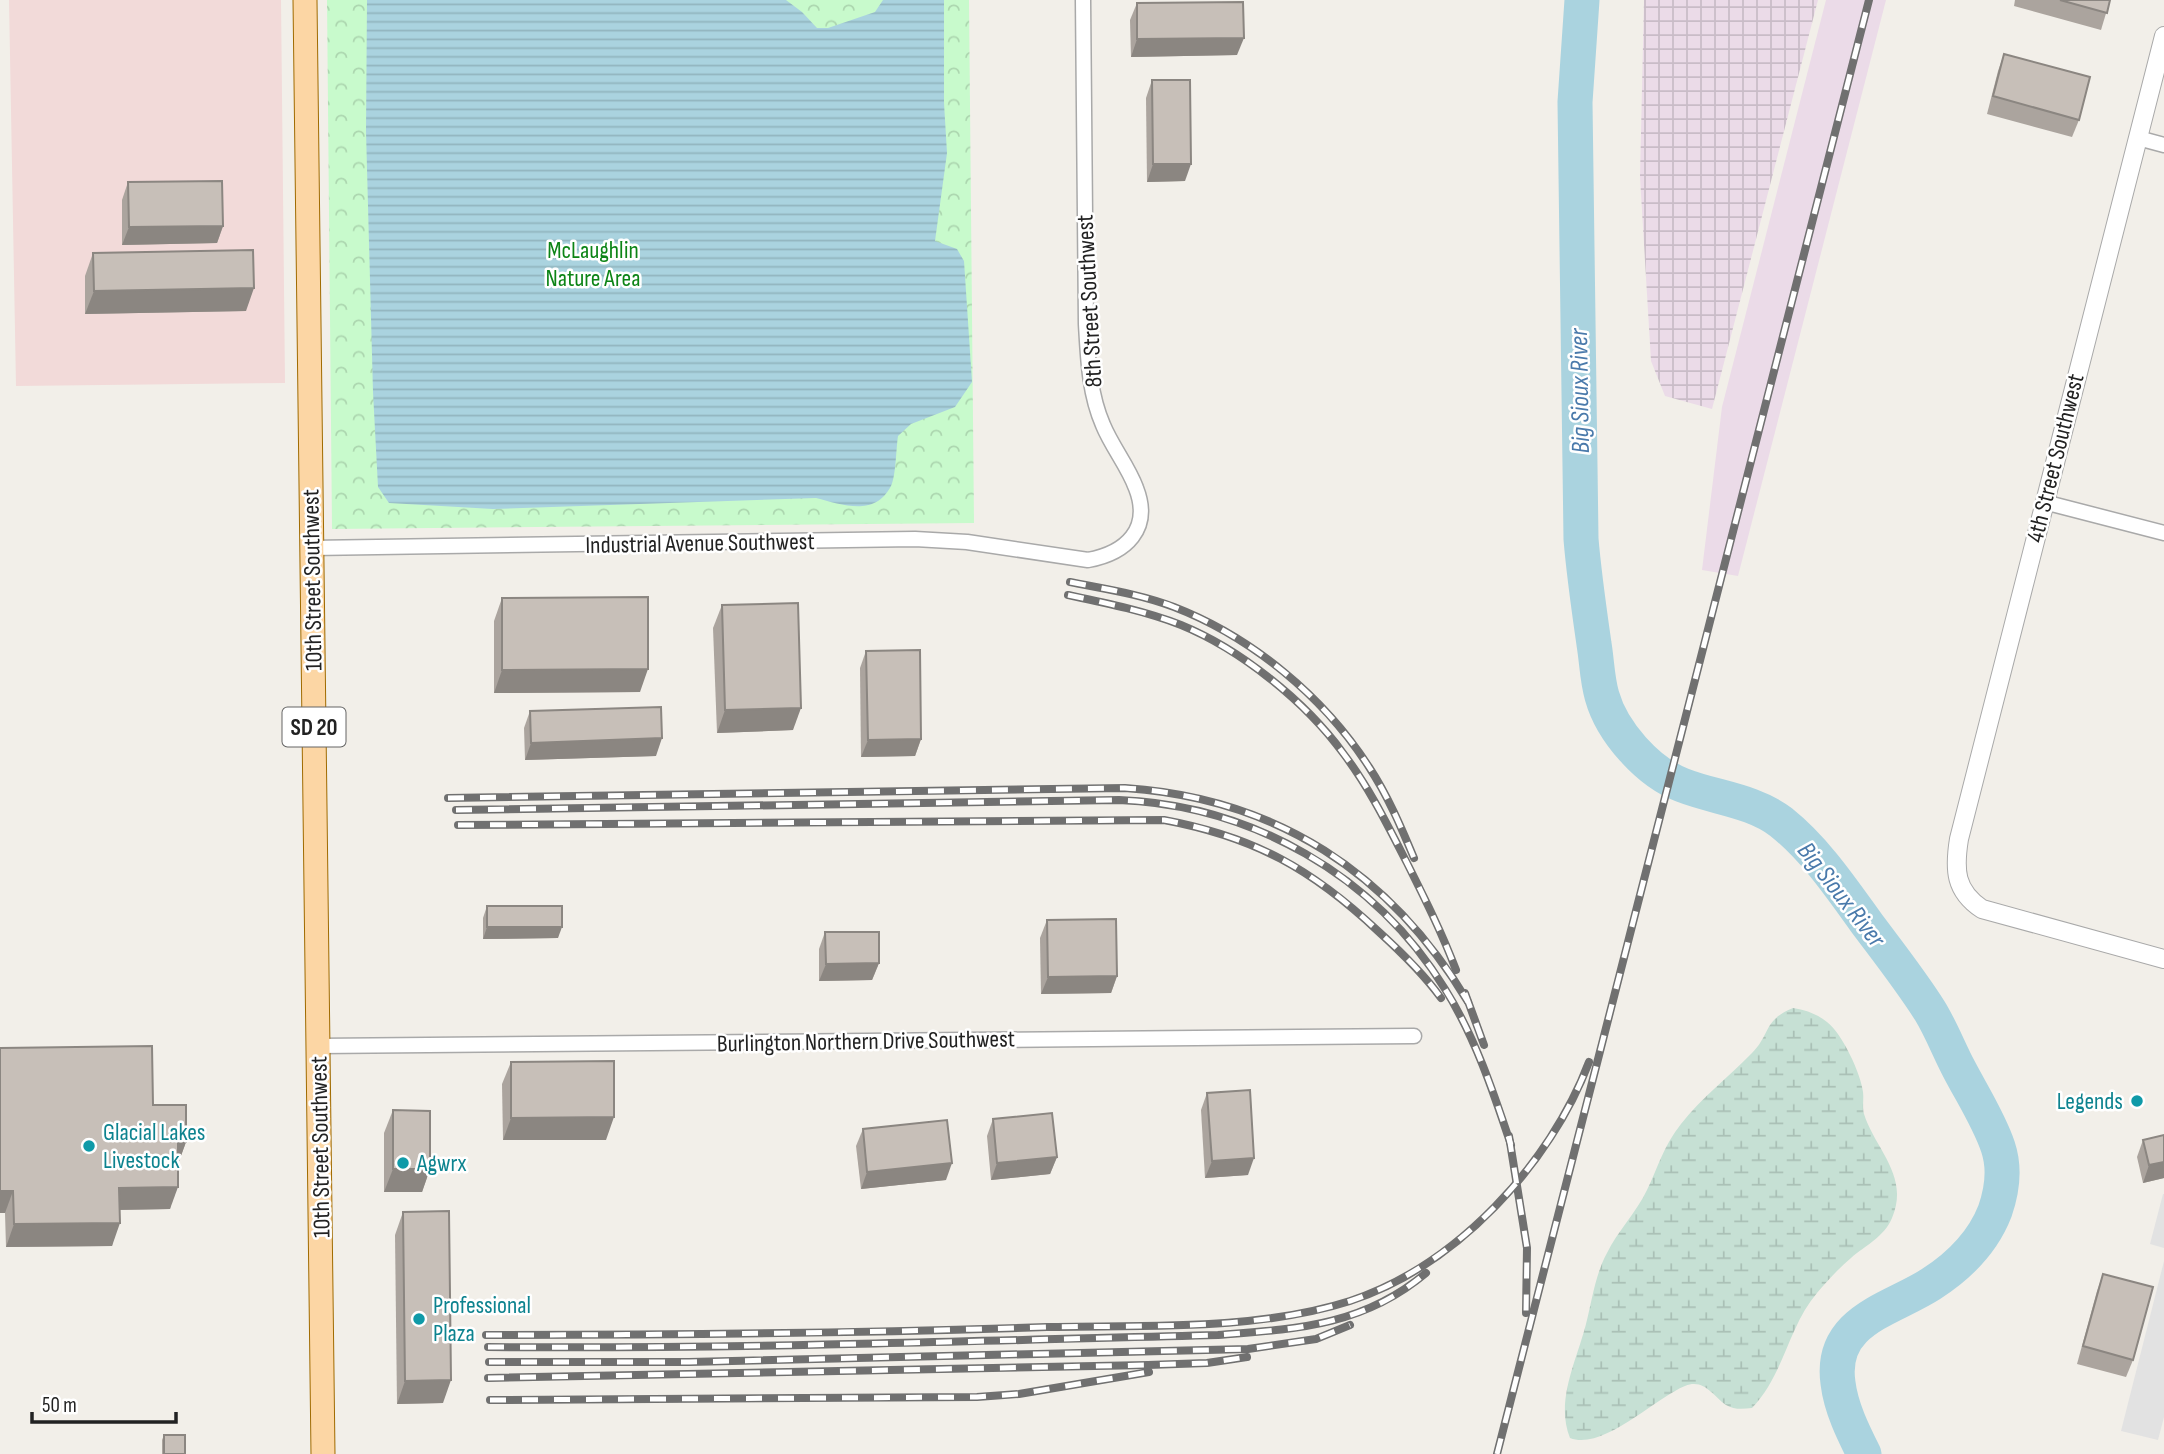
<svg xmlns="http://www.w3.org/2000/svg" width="2164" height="1454" font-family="'Sofia Sans Condensed',sans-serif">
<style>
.commercial{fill:#f2dad9}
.industrial{fill:url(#industrial-grid)}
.railway{fill:#ebdbe8}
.wetland{fill:url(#wetland-marsh)}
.park{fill:url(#park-crowns)}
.parking{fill:#e2e2e2}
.water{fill:url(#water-rules)}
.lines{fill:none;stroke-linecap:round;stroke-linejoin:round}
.river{stroke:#aad3df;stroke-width:35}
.minor-casing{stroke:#a9a9a9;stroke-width:17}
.tertiary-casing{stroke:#a9a9a9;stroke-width:20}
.primary-casing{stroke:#a06b00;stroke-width:25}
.minor{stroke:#fff;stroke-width:14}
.tertiary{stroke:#fff;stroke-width:18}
.primary{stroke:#fcd6a4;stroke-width:23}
.rail-casing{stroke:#707070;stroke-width:8}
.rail{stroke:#fff;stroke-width:5;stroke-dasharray:16;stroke-linecap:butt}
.wall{fill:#aba49e}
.shaded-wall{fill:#8b8681}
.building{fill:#c7bfb8;stroke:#8b8681;stroke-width:2}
.culture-dot{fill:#0f9aa8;stroke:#fff;stroke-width:2.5}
.labels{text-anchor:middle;stroke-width:5;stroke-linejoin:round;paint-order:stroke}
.shield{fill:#fff;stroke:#646464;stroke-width:2}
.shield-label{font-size:23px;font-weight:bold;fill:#222}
.park-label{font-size:24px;fill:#0c8416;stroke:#fff}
.street-label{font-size:24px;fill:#222;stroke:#fff}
.culture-label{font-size:24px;fill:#0d838f;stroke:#fff;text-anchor:start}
.water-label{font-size:26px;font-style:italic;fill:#4a7aab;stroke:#fff}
</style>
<defs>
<pattern id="industrial-grid" width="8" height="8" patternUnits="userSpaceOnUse" patternTransform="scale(1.75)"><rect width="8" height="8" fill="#ebdbe8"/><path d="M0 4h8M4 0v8" fill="none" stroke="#c9bcc7"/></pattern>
<pattern id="wetland-marsh" width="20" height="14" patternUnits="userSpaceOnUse" patternTransform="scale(1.75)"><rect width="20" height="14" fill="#c6e0d4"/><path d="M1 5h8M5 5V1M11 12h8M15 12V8" fill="none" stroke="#aac0b6"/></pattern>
<pattern id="park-crowns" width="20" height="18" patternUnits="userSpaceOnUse" patternTransform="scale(1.75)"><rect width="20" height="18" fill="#c8facc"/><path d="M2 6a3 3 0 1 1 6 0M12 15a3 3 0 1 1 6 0" fill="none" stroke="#acd6af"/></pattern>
<pattern id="water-rules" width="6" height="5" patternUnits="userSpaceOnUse" patternTransform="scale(1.75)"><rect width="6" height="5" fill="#aad3df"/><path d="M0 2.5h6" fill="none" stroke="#92b5bf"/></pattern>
</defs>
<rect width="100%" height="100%" fill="#f2efe9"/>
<polygon class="commercial" points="9,0 281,0 285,383 16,386"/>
<polygon class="industrial" points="1644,0 1818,0 1712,409 1665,396 1651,361 1640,177"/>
<polygon class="railway" points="1826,0 1886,0 1738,576 1702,570 1722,407"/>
<path class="wetland" d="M 1793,1008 C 1806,1010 1817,1014 1827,1022 C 1842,1033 1861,1074 1863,1092 C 1864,1099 1862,1107 1864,1114 C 1875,1149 1910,1176 1892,1218 C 1884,1237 1866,1245 1851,1258 C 1839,1268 1827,1281 1817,1293 C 1788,1327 1784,1375 1752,1408 C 1743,1409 1734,1410 1726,1405 C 1713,1396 1704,1378 1685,1386 C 1655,1398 1603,1451 1570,1438 C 1555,1401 1577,1360 1586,1324 C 1592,1301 1595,1275 1607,1253 C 1617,1232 1636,1213 1647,1190 C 1658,1167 1664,1145 1681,1124 C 1702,1097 1728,1078 1752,1053 C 1771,1034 1763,1020 1793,1008 Z"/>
<polygon class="park" points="327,0 969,0 974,523 332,529"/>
<g class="parking">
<polygon points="2163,1194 2164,1194 2164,1248 2150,1244"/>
<polygon points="2164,1261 2164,1417 2158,1440 2121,1431"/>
</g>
<path class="water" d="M 367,0 L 786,0 L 802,12 L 817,28 L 828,28 L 875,12 L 883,0 L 944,0 L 944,103 L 947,153 L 935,241 L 957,249 L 964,261 L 972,382 L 955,407 L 911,424 L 898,436 C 896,449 896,476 891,486 C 875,517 843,505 816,498 L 493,509 L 389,503 L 378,487 L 373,392 L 366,131 Z"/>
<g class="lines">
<path class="river" d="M 1582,0 L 1575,102 L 1581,539 C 1584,575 1589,609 1594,644 C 1597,662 1597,679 1602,696 C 1612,732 1648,772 1682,785 C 1715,798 1752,800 1781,822 C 1816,850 1842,889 1868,925 C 1889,953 1911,981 1930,1011 C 1941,1029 1949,1050 1959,1069 C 1972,1094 1989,1120 1998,1147 C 2005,1168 2002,1191 1995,1211 C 1983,1242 1959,1266 1931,1284 C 1891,1310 1829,1320 1838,1383 C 1841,1408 1853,1432 1864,1454"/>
<g class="minor-casing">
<g id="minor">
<polyline points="2138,138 2164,145"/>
<polyline points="2044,502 2164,533"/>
<path d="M 311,548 L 915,539 L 967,542 L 1088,560 C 1126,553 1152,529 1136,488 C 1128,466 1112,447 1103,425 C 1089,393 1088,358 1086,324 L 1083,0"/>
<polyline points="318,1046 1414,1036"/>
</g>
</g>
<g class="tertiary-casing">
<path id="tertiary" d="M 2164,36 L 1959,839 C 1954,870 1955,891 1982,909 L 2164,959"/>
</g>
<g class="primary-casing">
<polyline id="primary" points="305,0 323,1454"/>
</g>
<use href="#minor" class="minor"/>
<use href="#tertiary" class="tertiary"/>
<use href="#primary" class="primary"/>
<g class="rail-casing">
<g id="rail">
<path d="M 1070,582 C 1105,589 1140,594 1174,607 C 1252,637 1324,697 1369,767 C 1388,796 1401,827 1414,858"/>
<path d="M 1068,595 C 1106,603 1145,611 1181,625 C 1240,649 1305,701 1343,753 C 1369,787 1388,826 1407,863 C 1425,899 1442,933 1456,970"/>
<path d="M 448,798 L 1125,788 C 1276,798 1391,873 1468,1002"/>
<path d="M 456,810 L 1119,800 C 1251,805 1375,875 1445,989 C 1475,1037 1493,1091 1511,1145"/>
<path d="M 458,825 L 1164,820 C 1255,837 1312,869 1379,932 C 1401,952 1423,973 1441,998"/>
<polyline points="1465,993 1484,1045"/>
<polyline points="1509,1136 1527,1248 1526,1313"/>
<path d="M 486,1335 C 673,1335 860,1333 1047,1327 C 1145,1325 1256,1331 1350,1301 C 1456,1266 1550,1165 1589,1062"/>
<path d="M 488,1347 C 732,1349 975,1341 1218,1335 C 1297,1329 1363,1326 1426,1273"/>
<polyline points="489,1362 689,1362 1248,1349 1316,1339 1350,1325"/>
<polyline points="488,1378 1148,1365 1207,1363 1247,1357"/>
<polyline points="490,1400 977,1397 1019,1394 1149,1372"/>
<polyline points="1497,1454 1869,0"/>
</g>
</g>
<use href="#rail" class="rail"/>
</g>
<g class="wall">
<polygon points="2015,0 2110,0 2101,30 2014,6"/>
<polygon points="1137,3 1237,55 1131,57 1130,20"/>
<polygon points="2004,54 2079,120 2072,137 1987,114 1998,71"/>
<polygon points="1152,80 1185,181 1147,182 1146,98"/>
<polygon points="128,182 223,226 217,243 122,245 122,200"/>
<polygon points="93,253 246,311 85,314 85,276"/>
<polygon points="502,598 640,692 494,693 494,621"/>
<polygon points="722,605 793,730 717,733 713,628"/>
<polygon points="866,651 921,739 915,756 861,757 860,668"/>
<polygon points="530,711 656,756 525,760 524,728"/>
<polygon points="487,906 558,938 483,939 483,918"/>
<polygon points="1047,920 1117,976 1111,993 1041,994 1040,938"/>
<polygon points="825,932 879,963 872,980 819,981 819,949"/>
<polygon points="0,1048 153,1105 186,1142 178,1164 170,1209 120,1210 112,1246 6,1247 5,1213 0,1213"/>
<polygon points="511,1062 606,1140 503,1140 502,1084"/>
<polygon points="1207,1093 1248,1175 1205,1178 1201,1110"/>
<polygon points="393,1110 430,1169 422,1192 384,1192 384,1133"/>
<polygon points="993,1119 1057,1157 1050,1174 991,1180 987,1136"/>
<polygon points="863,1129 946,1180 861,1189 856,1146"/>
<polygon points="2164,1135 2164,1178 2143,1183 2137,1157 2143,1140"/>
<polygon points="403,1212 443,1403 397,1404 395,1235"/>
<polygon points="2103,1274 2133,1360 2126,1377 2077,1364 2097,1291"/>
<polygon points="164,1435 185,1454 162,1454 162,1440"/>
</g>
<g class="shaded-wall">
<polygon points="1244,38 1237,55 1131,57 1137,39"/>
<polygon points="1153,164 1191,164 1185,181 1147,182"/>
<polygon points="223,226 217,243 122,245 129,227"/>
<polygon points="254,288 246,311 85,314 94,291"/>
<polygon points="648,669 640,692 494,693 502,670"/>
<polygon points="801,708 793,730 717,733 725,710"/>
<polygon points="662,738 656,756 525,760 531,743"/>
<polygon points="921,739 915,756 861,757 868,740"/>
<polygon points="487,927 562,927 558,938 483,939"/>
<polygon points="879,963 872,980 819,981 826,964"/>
<polygon points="1117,976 1111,993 1041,994 1048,977"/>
<polygon points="614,1117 606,1140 503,1140 511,1118"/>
<polygon points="178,1142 186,1142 178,1164"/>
<polygon points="1057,1157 1050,1174 991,1180 997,1163"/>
<polygon points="1254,1158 1248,1175 1205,1178 1212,1161"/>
<polygon points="2164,1162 2164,1178 2143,1183 2149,1165"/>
<polygon points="952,1163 946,1180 861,1189 867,1172"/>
<polygon points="393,1169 430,1169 422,1192 384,1192"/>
<polygon points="178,1187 170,1209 111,1210 119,1188"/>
<polygon points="0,1191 13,1191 5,1213 0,1213"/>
<polygon points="120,1223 112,1246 6,1247 14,1224"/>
<polygon points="451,1380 443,1403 397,1404 405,1381"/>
</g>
<g class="building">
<polygon points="2060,0 2110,0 2107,13"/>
<polygon points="1243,2 1244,38 1137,39 1137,3"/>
<polygon points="2004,54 2090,77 2079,120 1993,96"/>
<polygon points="1152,80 1190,80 1191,164 1153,164"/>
<polygon points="222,181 223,226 129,227 128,182"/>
<polygon points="253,250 254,288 94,291 93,253"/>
<polygon points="648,597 648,669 502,670 502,598"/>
<polygon points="798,603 801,708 725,710 722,605"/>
<polygon points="920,650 921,739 868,740 866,651"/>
<polygon points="661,707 662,738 531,743 530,711"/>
<rect x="487" y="906" width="75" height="21"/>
<polygon points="1116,919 1117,976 1048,977 1047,920"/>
<polygon points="825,932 879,932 879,963 826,964"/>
<polygon points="152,1046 153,1105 186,1105 186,1142 178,1142 178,1187 119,1188 120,1223 14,1224 13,1191 0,1191 0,1048"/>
<polygon points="614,1061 614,1117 511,1118 511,1062"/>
<polygon points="1250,1090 1254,1158 1212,1161 1207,1093"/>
<polygon points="393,1110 430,1111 430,1169 393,1169"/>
<polygon points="1052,1113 1057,1157 997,1163 993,1119"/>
<polygon points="947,1120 952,1163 867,1172 863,1129"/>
<polygon points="2164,1135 2164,1162 2149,1165 2143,1140"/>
<polygon points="449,1211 451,1380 405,1381 403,1212"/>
<polygon points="2103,1274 2153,1287 2133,1360 2083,1346"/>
<rect x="164" y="1435" width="21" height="19"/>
</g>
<g class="culture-dot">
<circle cx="2137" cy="1101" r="7"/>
<circle cx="89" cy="1146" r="7"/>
<circle cx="403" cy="1163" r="7"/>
<circle cx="419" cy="1319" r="7"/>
</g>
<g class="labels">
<rect class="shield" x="282.5" y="707.5" width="63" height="39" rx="5"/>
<g class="shield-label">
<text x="314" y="735">SD 20</text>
</g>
<g class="park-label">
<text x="593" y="258">McLaughlin<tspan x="593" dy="28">Nature Area</tspan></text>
</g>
<g class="street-label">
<text transform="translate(1089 301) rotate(-93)" y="8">8th Street Southwest</text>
<text transform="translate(2055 458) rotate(-76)" y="8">4th Street Southwest</text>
<text transform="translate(700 543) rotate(-1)" y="8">Industrial Avenue Southwest</text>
<text transform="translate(312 580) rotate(-91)" y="8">10th Street Southwest</text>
<text transform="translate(866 1041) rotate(-1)" y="8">Burlington Northern Drive Southwest</text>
<text transform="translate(320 1147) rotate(-91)" y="8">10th Street Southwest</text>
</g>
<g class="culture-label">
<text x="2123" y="1109" text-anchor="end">Legends</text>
<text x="103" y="1140">Glacial Lakes<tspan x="103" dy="28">Livestock</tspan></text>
<text x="417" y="1171">Agwrx</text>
<text x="433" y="1313">Professional<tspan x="433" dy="28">Plaza</tspan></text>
</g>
<g class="water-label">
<text transform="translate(1579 391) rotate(-91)" y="9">Big Sioux River</text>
<text transform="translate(1842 894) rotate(52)" y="9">Big Sioux River</text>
</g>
</g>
<path d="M32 1412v10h144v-10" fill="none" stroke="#222222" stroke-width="3.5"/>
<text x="42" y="1412" font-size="21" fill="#222222" stroke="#ffffff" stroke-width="5" paint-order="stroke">50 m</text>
</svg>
